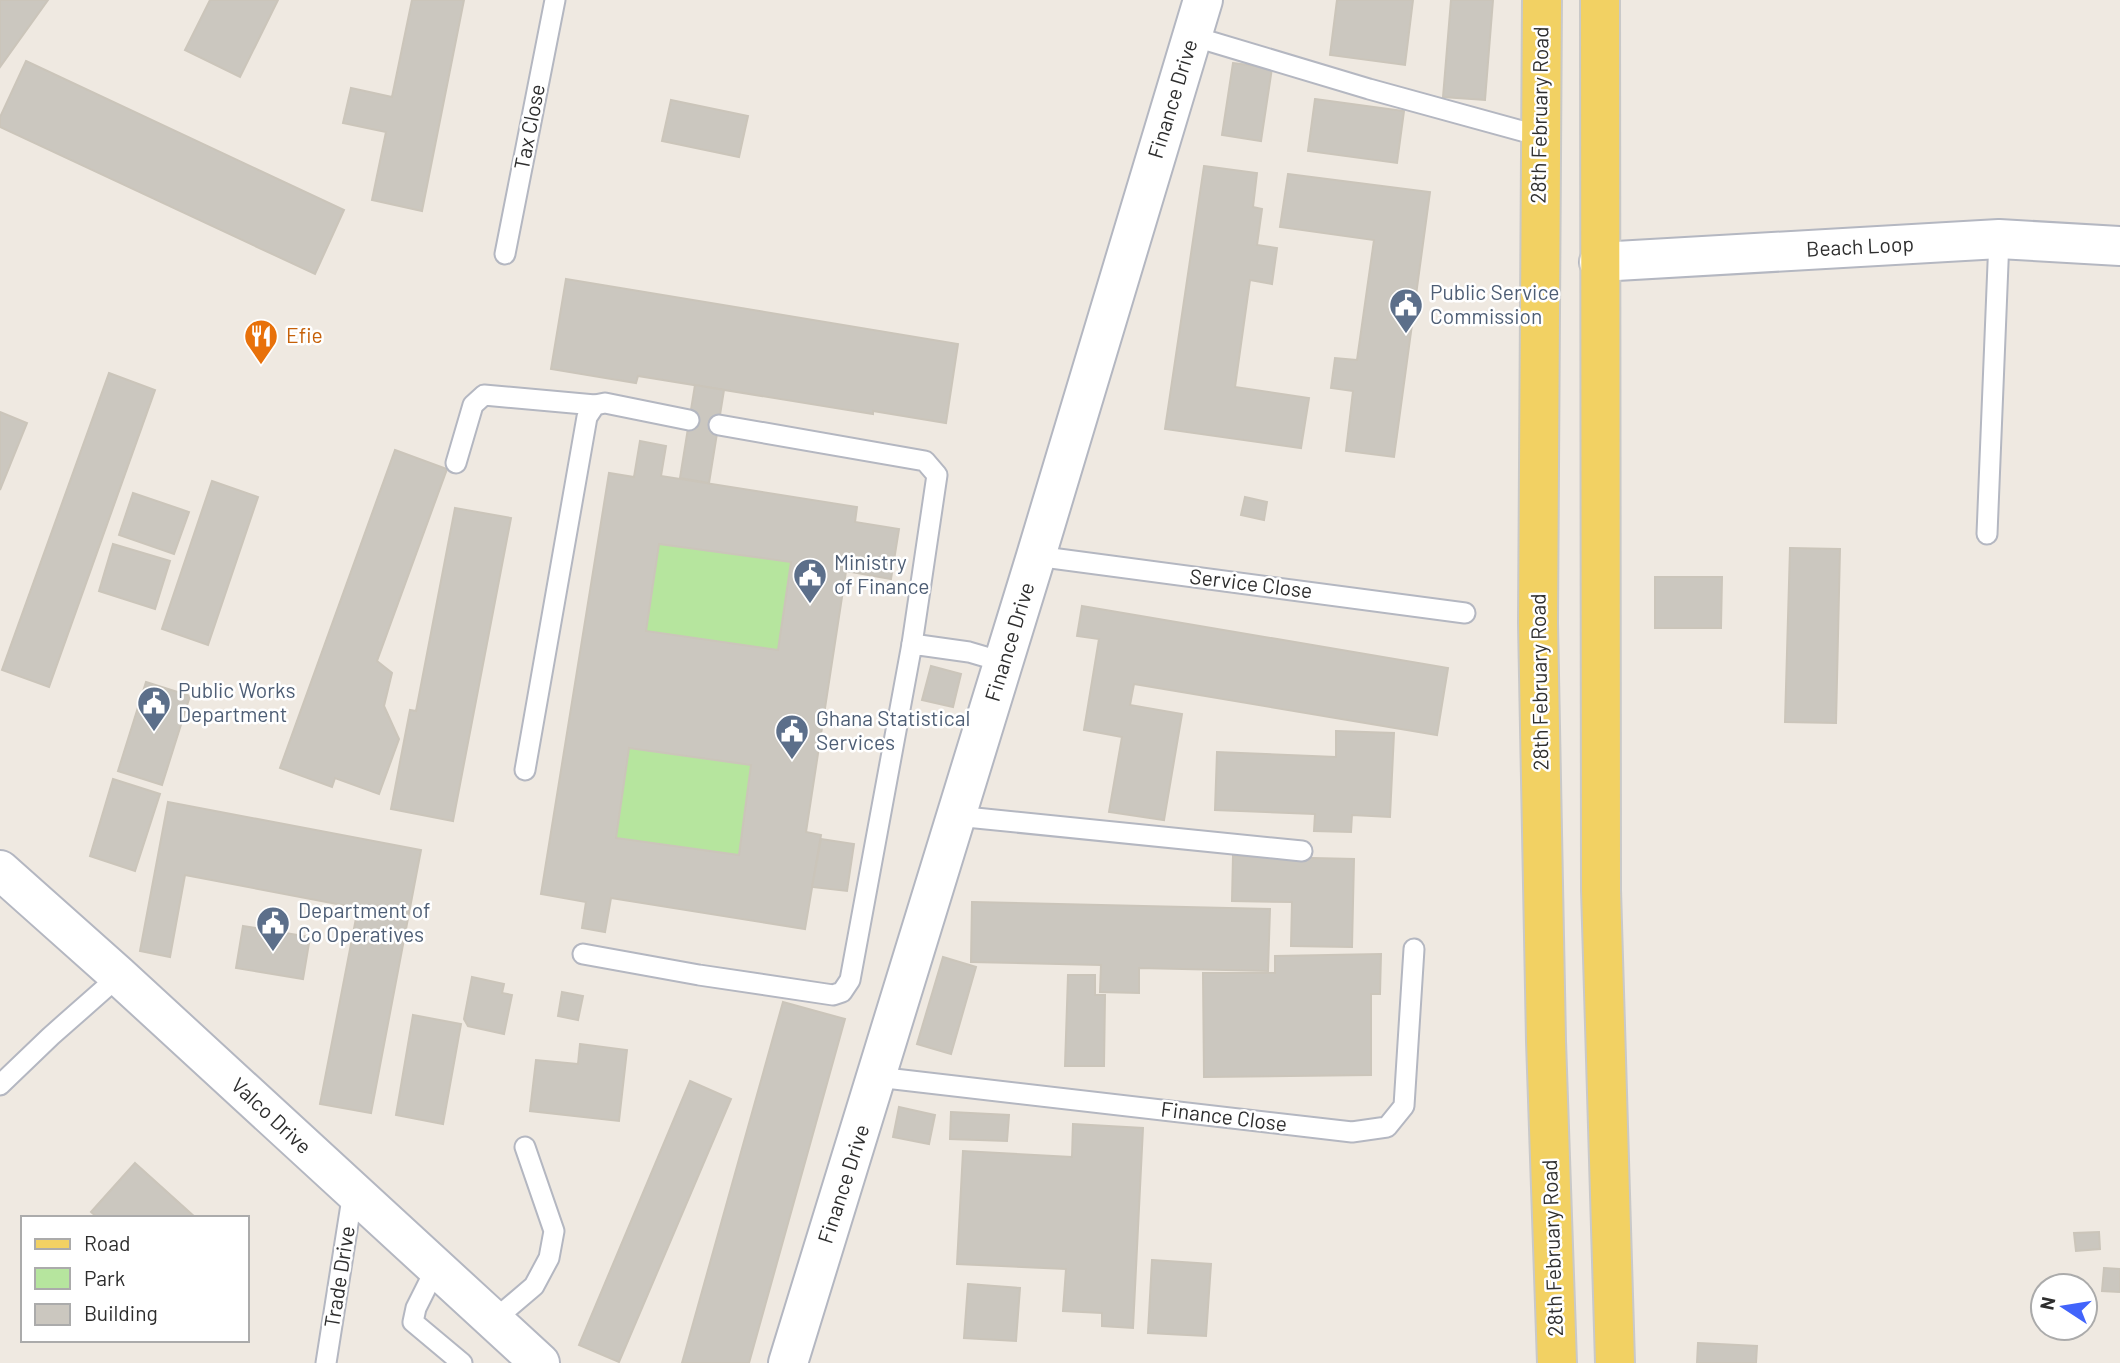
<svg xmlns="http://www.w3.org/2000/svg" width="2120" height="1363" font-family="Barlow,sans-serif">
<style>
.green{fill:#b6e59e}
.building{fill:#cbc7bf;stroke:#cbc5ba;stroke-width:2;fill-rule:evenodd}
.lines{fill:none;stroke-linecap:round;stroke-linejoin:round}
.service-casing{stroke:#b4b7c1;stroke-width:23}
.minor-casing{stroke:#b4b7c1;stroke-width:42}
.primary-casing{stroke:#c9c9c9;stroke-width:42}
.service{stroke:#fff;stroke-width:19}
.minor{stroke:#fff;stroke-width:38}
.primary{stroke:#f2d163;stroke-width:38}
.labels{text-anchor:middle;stroke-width:5;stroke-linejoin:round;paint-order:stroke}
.street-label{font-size:21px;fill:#2e2e2e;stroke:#fff}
.service-label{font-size:21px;fill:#4e5e75;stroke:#fff;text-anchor:start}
.food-label{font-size:21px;fill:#c56008;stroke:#fff;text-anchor:start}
</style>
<rect width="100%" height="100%" fill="#efe9e1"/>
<g class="green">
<polygon points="659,544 791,562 778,650 646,631"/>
<polygon points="629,748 751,765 739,855 616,838"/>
</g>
<g class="building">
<polygon points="0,0 48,0 0,67"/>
<polygon points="210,0 278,0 240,77 185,50"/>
<polygon points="412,0 464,0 422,211 372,200 386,132 343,123 351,88 392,97"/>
<polygon points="1337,0 1413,0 1405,65 1330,55"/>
<polygon points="1451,0 1493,0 1485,100 1443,97"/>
<polygon points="26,61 344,210 315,274 0,127 0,117"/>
<polygon points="1233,63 1272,68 1261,141 1222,135"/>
<polygon points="1315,99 1404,111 1397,163 1308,151"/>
<polygon points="671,100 748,116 739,157 662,141"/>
<polygon points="1204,166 1257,173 1253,207 1262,209 1257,245 1277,248 1272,284 1250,280 1235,387 1309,398 1301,448 1165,429"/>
<polygon points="1288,174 1430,192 1394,457 1346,451 1353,391 1331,388 1335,358 1357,360 1374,240 1280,227"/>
<polygon points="566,279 958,344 946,423 873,411 873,414 638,376 636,383 551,369"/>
<polygon points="109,373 155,390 49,687 2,670"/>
<polygon points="695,385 724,390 709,483 680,478"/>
<polygon points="0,412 27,423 0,490"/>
<path d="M 640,441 L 666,446 L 661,476 L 857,507 L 855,522 L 899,529 L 891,579 L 846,571 L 806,832 L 821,835 L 805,929 L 611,898 L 605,932 L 582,928 L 586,902 L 541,894 L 609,473 L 634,477 ZM 659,544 L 791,562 L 778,650 L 646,631 ZM 629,748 L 751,765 L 739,855 L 616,838 Z"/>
<polygon points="395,450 447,469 377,661 392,673 384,706 399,739 379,794 335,778 332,787 280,768"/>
<polygon points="212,481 258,497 208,645 162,629"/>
<polygon points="133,493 189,512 174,554 119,535"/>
<polygon points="1245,497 1267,502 1264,520 1241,515"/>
<polygon points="455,508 511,518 453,821 391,809 410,710 416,711"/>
<polygon points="113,544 170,561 155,609 99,591"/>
<polygon points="1790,548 1840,549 1836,723 1785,722"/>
<polygon points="1655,577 1722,577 1721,628 1655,628"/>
<polygon points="1082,606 1448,668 1437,735 1134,684 1130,705 1182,714 1164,820 1109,812 1122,737 1084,730 1099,639 1077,636"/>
<polygon points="931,666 961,674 953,707 922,700"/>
<polygon points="146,682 190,696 162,785 118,771"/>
<polygon points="1336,731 1394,733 1390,817 1352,815 1351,832 1314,831 1315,814 1215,810 1217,752 1336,757"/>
<polygon points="113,779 160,794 135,871 90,856"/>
<polygon points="168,802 421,850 371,1113 320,1104 358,908 185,875 170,957 140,951"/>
<polygon points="821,839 854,844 847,891 812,887"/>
<polygon points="1233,856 1354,859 1352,947 1291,946 1292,902 1232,901"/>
<polygon points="972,902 1270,909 1268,971 1139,968 1139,993 1100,992 1101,965 971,962"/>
<polygon points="243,926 310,937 303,979 236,968"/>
<polygon points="1381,954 1380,994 1371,994 1371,1075 1204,1077 1203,973 1275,973 1275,956"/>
<polygon points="943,957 976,967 951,1054 917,1044"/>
<polygon points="1068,975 1095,975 1095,995 1105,995 1104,1066 1065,1066"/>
<polygon points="472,977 504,984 502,993 512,995 504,1034 468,1026 464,1019"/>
<polygon points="562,992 583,996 578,1020 558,1016"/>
<polygon points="783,1002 845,1019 749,1363 682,1363"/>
<polygon points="413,1015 461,1024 443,1124 396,1115"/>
<polygon points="580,1044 627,1050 619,1121 530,1111 536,1060 578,1064"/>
<polygon points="690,1081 731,1099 619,1362 579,1345"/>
<polygon points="899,1107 935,1115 929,1144 893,1137"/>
<polygon points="951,1112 1009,1115 1007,1141 950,1139"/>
<polygon points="1073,1124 1143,1128 1133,1328 1102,1326 1102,1313 1063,1311 1066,1269 957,1264 963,1151 1072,1157"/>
<polygon points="135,1163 196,1218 98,1218 91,1212"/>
<polygon points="2099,1232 2100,1249 2076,1251 2074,1233"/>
<polygon points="1152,1260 1211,1264 1206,1336 1148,1333"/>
<polygon points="2104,1268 2120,1269 2120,1292 2102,1291"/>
<polygon points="968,1284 1020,1288 1016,1341 964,1338"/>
<polygon points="1698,1343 1757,1346 1756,1363 1697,1363"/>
</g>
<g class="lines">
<g class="service-casing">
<g id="service">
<polyline points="1192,36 1369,89 1540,136"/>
<polyline points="505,254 555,0"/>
<polyline points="719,425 925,461 937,475 912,644"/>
<polyline points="456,463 473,405 484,395 595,405"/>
<polyline points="1987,534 1999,239"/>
<polyline points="1036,556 1465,613"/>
<polyline points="525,770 587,417 595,405 605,403 689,420"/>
<polyline points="956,816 1302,851"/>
<polyline points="583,954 699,975 833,995 842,992 850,980 912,644 969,652 1003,662"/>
<polyline points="877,1077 1352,1132 1387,1127 1404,1106 1414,949"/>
<polyline points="0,1085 51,1036 119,976"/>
<polyline points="436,1268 416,1308 413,1322 462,1363"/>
<polyline points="494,1320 534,1286 549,1258 554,1231 525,1147"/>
<polyline points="326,1363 353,1192"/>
</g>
</g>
<g class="minor-casing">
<g id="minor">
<polyline points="1599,262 1999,239 2120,246"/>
<polyline points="0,870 119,976 540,1363"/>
<polyline points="788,1363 1036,556 1203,0"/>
</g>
</g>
<g class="primary-casing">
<g id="primary">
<polyline points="1542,0 1538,623 1546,1041 1557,1363"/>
<polyline points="1600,0 1601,890 1615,1363"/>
</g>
</g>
<use href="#service" class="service"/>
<use href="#minor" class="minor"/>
<use href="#primary" class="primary"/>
</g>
<defs>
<g id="civic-pin" transform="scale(1.75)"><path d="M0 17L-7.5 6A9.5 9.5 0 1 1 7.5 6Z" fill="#5c6f8a" stroke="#fff"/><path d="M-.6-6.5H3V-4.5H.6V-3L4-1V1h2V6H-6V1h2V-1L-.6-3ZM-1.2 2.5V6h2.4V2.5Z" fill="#fff"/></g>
<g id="restaurant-pin" transform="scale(1.75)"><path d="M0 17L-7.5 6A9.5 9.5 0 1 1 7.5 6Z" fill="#e8710a" stroke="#fff"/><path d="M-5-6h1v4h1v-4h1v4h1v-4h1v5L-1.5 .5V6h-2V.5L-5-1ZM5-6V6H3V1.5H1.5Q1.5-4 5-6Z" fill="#fff"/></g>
</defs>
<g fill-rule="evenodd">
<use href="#civic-pin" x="1406" y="305"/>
<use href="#restaurant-pin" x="261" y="336"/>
<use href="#civic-pin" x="810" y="575"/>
<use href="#civic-pin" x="154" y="703"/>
<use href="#civic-pin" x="792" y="731"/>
<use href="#civic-pin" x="273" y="923"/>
</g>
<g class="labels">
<g class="street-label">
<text transform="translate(1173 99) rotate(-73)" y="7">Finance Drive</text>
<text transform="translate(1540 115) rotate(-89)" y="7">28th February Road</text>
<text transform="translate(530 127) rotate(-79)" y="7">Tax Close</text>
<text transform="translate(1860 247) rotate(-3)" y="7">Beach Loop</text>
<text transform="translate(1251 584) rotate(7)" y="7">Service Close</text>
<text transform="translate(1010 642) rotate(-73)" y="7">Finance Drive</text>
<text transform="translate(1540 682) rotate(-91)" y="7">28th February Road</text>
<text transform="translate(271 1116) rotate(43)" y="7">Valco Drive</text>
<text transform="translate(1224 1117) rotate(7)" y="7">Finance Close</text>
<text transform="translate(844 1184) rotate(-72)" y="7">Finance Drive</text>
<text transform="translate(1553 1248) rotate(-92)" y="7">28th February Road</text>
<text transform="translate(340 1277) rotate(-81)" y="7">Trade Drive</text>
</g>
<g class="service-label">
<text x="1430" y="300">Public Service<tspan x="1430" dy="24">Commission</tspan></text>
<text x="834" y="570">Ministry<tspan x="834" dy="24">of Finance</tspan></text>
<text x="178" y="698">Public Works<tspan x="178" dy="24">Department</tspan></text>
<text x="816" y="726">Ghana Statistical<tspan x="816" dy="24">Services</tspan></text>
<text x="298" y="918">Department of<tspan x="298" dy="24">Co Operatives</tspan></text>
</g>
<g class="food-label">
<text x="286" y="343">Efie</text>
</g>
</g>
<rect x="21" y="1216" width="228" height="126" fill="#ffffff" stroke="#ababab" stroke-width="2"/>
<rect x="35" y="1239" width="35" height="10" fill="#f2d163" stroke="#ababab" stroke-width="2"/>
<text x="84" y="1251" font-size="21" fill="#2e2e2e">Road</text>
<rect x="35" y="1268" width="35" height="21" fill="#b6e59e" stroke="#ababab" stroke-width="2"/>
<text x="84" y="1286" font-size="21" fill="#2e2e2e">Park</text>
<rect x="35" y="1304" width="35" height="21" fill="#cbc7bf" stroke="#ababab" stroke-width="2"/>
<text x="84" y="1321" font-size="21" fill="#2e2e2e">Building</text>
<g transform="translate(2064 1307) rotate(282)"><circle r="33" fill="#ffffff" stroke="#ababab" stroke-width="2"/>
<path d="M0-5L12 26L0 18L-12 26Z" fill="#4264fb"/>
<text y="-10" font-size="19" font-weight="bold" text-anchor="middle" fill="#2e2e2e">N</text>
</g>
</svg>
